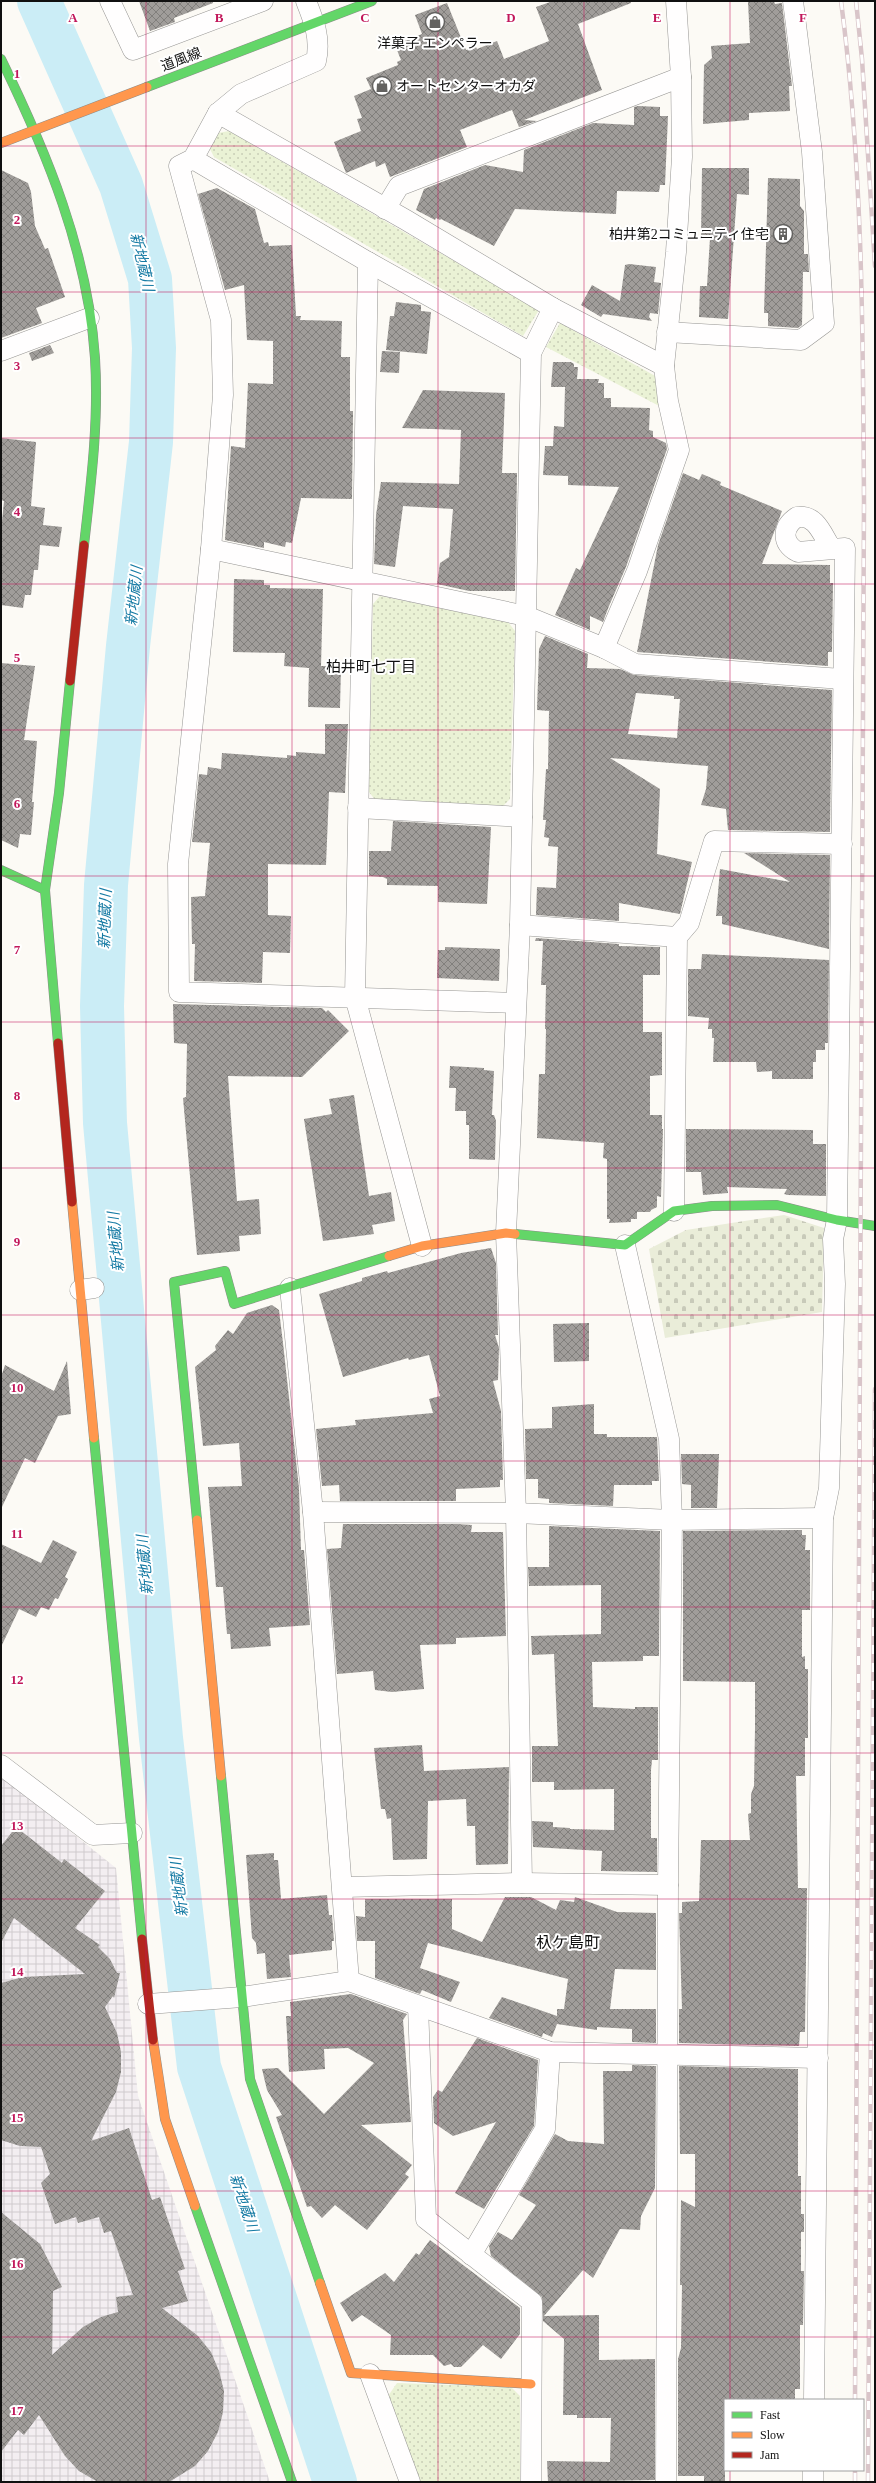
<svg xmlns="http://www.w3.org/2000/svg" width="876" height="2483" font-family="'Times New Roman','Noto Sans JP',serif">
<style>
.industrial{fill:url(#industrial-grid)}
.grass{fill:url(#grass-dots)}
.cemetery{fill:url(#cemetery-stones)}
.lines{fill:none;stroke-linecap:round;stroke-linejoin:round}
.river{stroke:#cbedf6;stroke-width:44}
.building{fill:url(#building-cross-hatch);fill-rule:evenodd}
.street-casing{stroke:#969593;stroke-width:21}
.fast-casing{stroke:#8d8c8a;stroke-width:10}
.slow-casing{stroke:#8d8c8a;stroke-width:10}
.jam-casing{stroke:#8d8c8a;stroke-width:10}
.street{stroke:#fffefe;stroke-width:20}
.fast{stroke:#63d668;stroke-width:9}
.slow{stroke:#ff974d;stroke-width:9}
.jam{stroke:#b3261e;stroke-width:9}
.rail-casing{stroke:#d9c5c9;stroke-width:4.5}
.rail{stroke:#fff;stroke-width:3;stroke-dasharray:9;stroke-linecap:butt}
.grid{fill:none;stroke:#c2185b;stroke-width:1;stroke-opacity:0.55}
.labels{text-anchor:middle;stroke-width:4;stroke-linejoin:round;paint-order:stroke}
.poi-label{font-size:14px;fill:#101010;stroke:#fff}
.street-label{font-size:14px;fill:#101010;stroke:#fff}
.water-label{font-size:15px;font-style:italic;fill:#167ba4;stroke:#fff}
.neighbourhood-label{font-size:15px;fill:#101010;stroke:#fff}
.quarter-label{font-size:16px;fill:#101010;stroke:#fff}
.grid-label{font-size:13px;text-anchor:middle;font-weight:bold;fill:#c2185b;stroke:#fff;stroke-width:4;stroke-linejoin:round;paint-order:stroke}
</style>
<defs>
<pattern id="industrial-grid" width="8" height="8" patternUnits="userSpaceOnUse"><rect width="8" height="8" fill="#f3eef1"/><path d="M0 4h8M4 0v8" fill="none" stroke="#cfcbce"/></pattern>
<pattern id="grass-dots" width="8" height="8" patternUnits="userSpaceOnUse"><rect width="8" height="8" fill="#eaf2d5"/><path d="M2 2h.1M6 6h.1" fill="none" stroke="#c8ceb6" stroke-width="1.8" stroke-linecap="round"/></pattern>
<pattern id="cemetery-stones" width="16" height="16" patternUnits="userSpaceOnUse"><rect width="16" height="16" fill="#eaedd9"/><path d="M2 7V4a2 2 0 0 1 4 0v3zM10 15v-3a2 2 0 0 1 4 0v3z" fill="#c8cab9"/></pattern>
<pattern id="building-cross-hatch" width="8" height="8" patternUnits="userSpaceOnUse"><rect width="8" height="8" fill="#a09d9a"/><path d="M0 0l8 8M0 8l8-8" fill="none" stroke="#817f7c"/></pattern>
</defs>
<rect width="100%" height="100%" fill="#fcfaf5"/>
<polygon class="industrial" points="1,1776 116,1868 138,2096 270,2482 1,2482"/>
<g class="grass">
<polygon points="229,131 539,310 523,336 214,157 210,149 218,133"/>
<polygon points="560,323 657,377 665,409 546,347"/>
<polygon points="380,596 508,622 515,631 510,799 502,807 376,801 369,792 373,604"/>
<polygon points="397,2383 511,2387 520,2396 520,2482 417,2482 386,2399"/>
</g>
<polygon class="cemetery" points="784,1215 824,1228 822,1312 665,1338 649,1249 686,1230"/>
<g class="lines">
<polyline class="river" points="39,1 121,185 150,279 154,348 151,442 128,646 106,885 102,1006 105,1123 161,1738 199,2067 335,2482"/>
</g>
<g class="building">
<polygon points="139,1 213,1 213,3 174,18 175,22 150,31"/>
<polygon points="553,1 631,1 631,3 578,24 602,90 524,120 537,121 519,127 512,110 460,130 467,147 390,177 385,163 376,167 375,161 346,173 334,142 361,131 357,119 362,118 354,96 371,89 366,78 398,65 397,62 401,60 395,45 422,34 415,15 447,3 466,50 476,47 477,49 497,41 504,59 549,41 536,7"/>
<polygon points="748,1 774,1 775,4 782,3 792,86 789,86 790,111 749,113 749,120 703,124 704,65 712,58 711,46 750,43"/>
<polygon points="638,106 660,107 660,116 668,116 665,185 660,185 659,192 617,191 616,214 515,209 494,246 441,219 440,220 436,218 435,220 416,210 424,189 485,165 523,172 524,150 593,123 634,125 634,107"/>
<polygon points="702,168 749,168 749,195 737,194 728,319 699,317 700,286 707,286 710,238 701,238"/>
<polygon points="1,170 28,183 31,192 35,226 45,249 48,248 65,297 36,308 42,323 1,338"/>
<polygon points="768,178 800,179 800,206 804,211 804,254 808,254 809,272 803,272 802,325 798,328 768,326 768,313 764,313"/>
<polygon points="217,188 255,209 264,243 268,242 269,246 292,245 296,316 301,316 300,320 342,321 341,357 350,357 350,411 353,411 353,416 352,499 301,498 292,543 286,542 285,547 264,542 264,548 225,540 231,446 245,448 248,383 273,384 273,341 247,340 244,285 225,290 198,194"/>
<polygon points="629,264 656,267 654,282 661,283 658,314 650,313 649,317 652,321 603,314 601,317 581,305 592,285 620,301 625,265"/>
<polygon points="396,302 421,305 421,311 431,312 427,354 386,350 390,316 394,316"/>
<polygon points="50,345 54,353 32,361 29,353"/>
<polygon points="382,351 400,352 399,373 380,372"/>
<polygon points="553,362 571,362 574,364 574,367 578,367 577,379 599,379 598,383 604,383 604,398 611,398 611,407 650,408 649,430 653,431 653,437 666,443 667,449 626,567 609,606 603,622 590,616 590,630 555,615 576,568 580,570 619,487 568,485 568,476 543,475 545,446 553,446 554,426 564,427 565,387 551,387"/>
<polygon points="423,390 505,393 502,473 517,473 515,591 469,591 437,584 440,563 449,557 453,509 403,506 395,567 374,564 376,515 381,482 459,484 461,430 402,428"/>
<polygon points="1,438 36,442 31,506 45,508 43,525 62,527 59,547 40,545 38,570 34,570 31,595 25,595 23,608 1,605 1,531 4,501 1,500"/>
<polygon points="683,473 699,480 702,474 721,482 720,485 782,511 762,564 830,565 830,583 833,583 832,652 828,652 828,666 637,652 658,545"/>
<polygon points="234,579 264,580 264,585 270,585 270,588 323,589 321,666 341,666 340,708 308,707 309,668 284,666 285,653 233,652"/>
<path d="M 545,636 L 588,654 L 587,668 L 620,669 L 634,675 L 832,690 L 830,832 L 728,830 L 726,809 L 701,805 L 706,789 L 708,766 L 610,758 L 660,789 L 657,854 L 692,862 L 680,914 L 619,903 L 619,921 L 536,915 L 537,887 L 556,888 L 558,847 L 548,846 L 549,838 L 544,837 L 546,820 L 543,820 L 546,769 L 548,769 L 549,711 L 537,710 L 539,649 ZM 636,693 L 674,696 L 674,699 L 680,699 L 677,738 L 628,734 Z"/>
<polygon points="1,663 35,666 24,740 37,741 32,802 34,802 31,835 20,834 18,848 1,840"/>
<polygon points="325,724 348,724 345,793 329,792 326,865 268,864 268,915 291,916 290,953 263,952 262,983 194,981 195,944 192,944 191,897 205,896 210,843 192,842 199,774 207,775 208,767 221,769 222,753 287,758 287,755 296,756 296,752 325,754"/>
<polygon points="393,821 491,827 487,904 438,902 438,886 387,885 387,879 383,877 369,876 369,851 391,851"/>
<polygon points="744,853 830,855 829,949 722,924 722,916 716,916 720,869 790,882"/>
<polygon points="536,938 619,944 619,946 660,947 660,975 643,975 643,1032 662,1032 662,1075 650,1076 650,1115 662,1115 662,1129 663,1129 661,1197 657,1196 657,1207 651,1210 650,1212 637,1212 637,1219 631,1219 631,1222 609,1223 610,1219 607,1219 607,1159 603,1158 604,1143 537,1138 539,1074 545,1074 546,1029 545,1029 546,985 541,985 543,941 535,941"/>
<polygon points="445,947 500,949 499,981 437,978 438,950 445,950"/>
<polygon points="702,954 829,960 828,1043 825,1043 825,1050 816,1050 816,1062 813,1062 813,1079 772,1079 772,1071 757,1072 756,1062 713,1062 714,1038 712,1038 712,1029 708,1029 709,1018 688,1016 688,969 701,969"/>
<polygon points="173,1004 322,1008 326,1012 328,1010 349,1031 302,1077 228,1076 237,1201 259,1199 261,1234 239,1236 240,1251 197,1255 183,1098 186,1097 187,1044 174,1043"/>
<polygon points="450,1066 484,1068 484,1070 494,1071 492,1115 494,1115 496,1121 495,1160 469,1159 469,1125 466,1125 466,1111 455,1111 456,1088 449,1088"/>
<polygon points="354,1095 369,1196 391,1192 395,1221 372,1225 374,1234 323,1241 304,1119 332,1114 329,1099"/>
<polygon points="686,1129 813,1130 813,1144 826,1144 826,1196 788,1195 784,1194 787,1189 727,1187 728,1193 703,1195 701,1172 686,1172"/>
<polygon points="491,1248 496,1263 498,1335 495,1335 499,1348 498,1380 493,1381 501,1411 503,1480 500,1480 500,1487 456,1489 456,1501 340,1501 339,1485 322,1486 316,1429 356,1425 355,1420 433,1413 429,1399 440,1396 429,1355 409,1360 408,1358 343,1377 319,1294 362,1281 362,1278 387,1271 388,1273 461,1253"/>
<polygon points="272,1305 279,1310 283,1343 299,1488 301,1550 304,1550 310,1625 269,1628 271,1646 231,1649 230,1634 227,1634 223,1587 216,1587 208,1487 242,1486 239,1443 203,1446 195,1367 216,1350 215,1346 228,1330 233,1334 247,1313"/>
<polygon points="589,1323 589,1361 554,1362 553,1324"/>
<polygon points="67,1361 71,1414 58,1416 35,1463 25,1458 1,1509 1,1377 5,1365 54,1391"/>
<polygon points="594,1404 594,1434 607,1434 607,1437 657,1437 659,1481 652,1481 652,1485 614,1485 613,1506 549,1503 549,1499 538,1498 538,1479 526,1479 525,1429 552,1428 552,1407"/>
<polygon points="681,1454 719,1454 717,1508 691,1508 691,1485 682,1484"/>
<polygon points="343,1524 457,1524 472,1525 471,1532 503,1532 506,1636 456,1638 456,1644 420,1645 424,1689 392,1692 375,1690 373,1671 337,1674 327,1549 341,1548"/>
<polygon points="549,1526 660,1531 659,1656 643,1656 643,1661 592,1662 593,1707 635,1709 635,1707 658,1707 658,1760 652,1760 651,1770 651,1838 657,1838 657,1872 601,1871 602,1851 533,1847 532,1821 553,1822 553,1827 570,1828 570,1829 614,1830 614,1789 554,1790 554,1782 532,1782 532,1746 558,1746 554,1654 532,1655 531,1636 601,1634 601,1585 529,1586 528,1567 549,1567"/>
<polygon points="802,1530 802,1535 806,1535 805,1550 810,1550 810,1610 802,1610 802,1657 805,1656 805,1669 808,1669 808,1738 805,1738 805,1776 796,1776 798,1888 807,1888 805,2032 800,2032 799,2046 679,2043 679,2009 682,2009 679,1913 682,1913 682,1902 699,1901 701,1840 750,1840 748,1814 751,1813 751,1794 754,1786 755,1728 755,1682 683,1681 683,1531"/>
<polygon points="53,1540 77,1552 65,1577 68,1579 58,1599 55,1598 49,1610 41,1607 36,1617 19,1609 1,1647 1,1544 41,1563"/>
<polygon points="422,1745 424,1771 509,1767 508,1864 476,1865 475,1826 467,1826 466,1799 428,1801 427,1859 393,1860 391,1818 387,1819 385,1809 381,1809 374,1748"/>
<polygon points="16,1827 62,1863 64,1859 105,1891 75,1928 100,1945 98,1947 110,1959 117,1973 120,1973 114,1998 113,1996 105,2007 117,2033 121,2052 121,2072 116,2092 91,2141 129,2128 152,2200 160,2197 185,2269 178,2271 188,2301 162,2308 198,2336 211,2352 219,2371 224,2391 223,2412 218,2432 208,2451 195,2466 169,2482 98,2482 79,2471 65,2456 39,2415 24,2435 18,2430 1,2452 1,2212 40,2244 62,2287 53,2291 52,2355 83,2327 101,2317 118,2312 116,2297 133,2295 111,2231 104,2233 99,2217 78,2223 76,2217 55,2224 41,2183 50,2174 41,2147 20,2146 1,2140 1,1983 23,1977 85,1974 14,1918 1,1943 1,1846"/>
<polygon points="274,1853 274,1860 278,1860 281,1899 327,1895 329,1915 332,1915 334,1941 332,1941 332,1950 289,1955 291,1977 267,1979 265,1953 257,1954 256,1943 252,1938 246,1855"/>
<polygon points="505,1897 531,1897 556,1910 560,1900 574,1902 575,1897 617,1912 656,1913 656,1970 615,1969 610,2009 656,2009 656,2043 632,2042 632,2029 597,2027 597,2030 557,2024 552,2037 543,2033 542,2037 489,2018 502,1997 557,2016 557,2009 564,2009 568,1979 428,1943 420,1968 460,1982 451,2002 422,1990 420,1994 375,1978 375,1941 357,1941 356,1916 365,1917 365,1899 452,1899 452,1929 482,1942"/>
<polygon points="351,1994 407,2014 403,2020 411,2122 361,2125 412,2165 405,2174 409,2177 367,2230 335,2205 322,2218 311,2206 307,2207 276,2117 282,2115 267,2090 262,2069 278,2068 324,2114 374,2063 348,2048 324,2049 325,2069 289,2072 286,2016 291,2016 290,2002"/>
<polygon points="477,2038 538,2060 534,2126 484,2209 455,2193 496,2122 453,2136 434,2123 433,2097 438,2090 442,2092"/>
<polygon points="632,2065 656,2066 655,2188 641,2216 640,2230 620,2229 593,2278 583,2270 544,2316 599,2315 599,2360 655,2359 655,2480 548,2482 547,2461 610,2462 611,2418 577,2418 577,2415 563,2415 564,2339 543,2321 542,2297 491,2256 489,2246 498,2232 512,2240 536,2205 519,2195 555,2134 568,2141 604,2144 603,2071 632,2071"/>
<polygon points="679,2066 798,2069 798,2176 801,2176 801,2214 804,2214 804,2232 801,2232 801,2271 804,2271 803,2325 800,2325 800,2389 795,2389 795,2400 725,2400 725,2482 704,2482 704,2476 678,2476 678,2359 681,2348 682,2285 680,2285 681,2200 695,2207 695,2154 680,2154"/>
<polygon points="430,2240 520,2308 520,2334 501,2359 483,2345 461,2367 454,2367 451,2364 444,2366 433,2355 390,2355 391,2335 362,2315 352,2322 340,2303 385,2273 394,2282 416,2253 419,2255"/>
</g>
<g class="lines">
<g class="street-casing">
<g id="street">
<polyline points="110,1 133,50 263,1"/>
<path d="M 306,1 C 314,21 321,39 316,61 L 241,94 L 218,113 L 193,159 L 179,166 L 221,320 L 223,395 L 211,549 L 178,864 L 179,992 L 514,1003"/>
<polyline points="218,113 406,220 553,308 664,366"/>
<polyline points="193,159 368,262 531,353"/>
<polyline points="385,209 399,186 681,77"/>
<polyline points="368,262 355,997 422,1246"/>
<polyline points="667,332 801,340 824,323 812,152 793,1"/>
<polyline points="1,351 89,318"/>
<polyline points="211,549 526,616 604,648 635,664 842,679"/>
<polyline points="604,648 637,571 679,450 668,401 664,366 676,252 682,157 681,77 676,1"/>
<polyline points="358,808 522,817"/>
<polyline points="520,925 677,937"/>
<polyline points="674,1211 677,937 689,923 714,841 842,844"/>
<polyline points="625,1245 669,1439 672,1520 668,1885 666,2482"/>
<polyline points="290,1288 313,1512 349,1981"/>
<polyline points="80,1290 94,1288"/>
<polyline points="313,1512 516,1513 672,1520 823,1518"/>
<polyline points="1,1765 93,1835 132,1833"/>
<polyline points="522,1883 516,1513 506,1233 520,925 531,353 553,308"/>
<polyline points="343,1887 522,1883 668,1885"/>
<polyline points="148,2004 242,1997 349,1981 550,2052 818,2058"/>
<polyline points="418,2006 426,2219 532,2302 531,2482"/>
<polyline points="471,2255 545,2129 550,2052"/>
<polyline points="370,2374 410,2482"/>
<path d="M 814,2400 L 823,1518 L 829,1488 L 835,1284 L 833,1239 L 837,1220 L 845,548 L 798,552 C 781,543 782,527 797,517 C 816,514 822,534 831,548"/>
<polyline points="813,2482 813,2470"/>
</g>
</g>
<g class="fast-casing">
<g id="fast">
<path d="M 1,59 C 47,153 88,252 95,358 C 99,421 91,483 84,545"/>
<polyline points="147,87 372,1"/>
<polyline points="1,870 45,890"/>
<polyline points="58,1043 45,890 59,793 70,681"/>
<polyline points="515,1234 625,1245 674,1211 712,1206 777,1205 837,1220 875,1226"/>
<polyline points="94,1438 142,1939"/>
<polyline points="197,1520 174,1282 225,1271 234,1304 389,1256"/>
<polyline points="221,1776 250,2079 320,2283"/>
<polyline points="195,2206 292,2482"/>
</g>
</g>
<g class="slow-casing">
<g id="slow">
<polyline points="1,143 147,87"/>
<polyline points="72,1202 94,1438"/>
<polyline points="389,1256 422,1246 506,1233 515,1234"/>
<polyline points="197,1520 221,1776"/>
<polyline points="153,2040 165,2119 195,2206"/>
<polyline points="320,2283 351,2373 531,2384"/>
</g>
</g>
<g class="jam-casing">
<g id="jam">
<polyline points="70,681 84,545"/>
<polyline points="58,1043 72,1202"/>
<polyline points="142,1939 153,2040"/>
</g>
</g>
<use href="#street" class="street"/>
<use href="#fast" class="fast"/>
<use href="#slow" class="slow"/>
<use href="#jam" class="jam"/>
<g class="rail-casing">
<g id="rail">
<path d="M 841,1 C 863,167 863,336 864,503 L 855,2400"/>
<polyline points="856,1 862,59 875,266"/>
<polyline points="855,2482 855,2470"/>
<polyline points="868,2482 875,1389"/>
</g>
</g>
<use href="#rail" class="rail"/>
</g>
<path class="grid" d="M 146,1 L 146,2482M 292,1 L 292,2482M 438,1 L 438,2482M 584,1 L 584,2482M 730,1 L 730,2400M 1,146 L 875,146M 1,292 L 875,292M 1,438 L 875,438M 1,584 L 875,584M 1,730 L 875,730M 1,876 L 875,876M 1,1022 L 875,1022M 1,1168 L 875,1168M 1,1315 L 875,1315M 1,1461 L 875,1461M 1,1607 L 875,1607M 1,1753 L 875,1753M 1,1899 L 875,1899M 1,2045 L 875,2045M 1,2191 L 875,2191M 1,2337 L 875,2337M 730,2470 L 730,2482"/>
<defs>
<g id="shop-ring" transform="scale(1)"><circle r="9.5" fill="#fff" stroke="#636260" stroke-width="1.5"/><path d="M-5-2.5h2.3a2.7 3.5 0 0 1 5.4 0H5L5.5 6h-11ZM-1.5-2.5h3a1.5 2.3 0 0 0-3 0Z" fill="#636260"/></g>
<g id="building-ring" transform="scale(1)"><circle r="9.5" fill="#fff" stroke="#636260" stroke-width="1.5"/><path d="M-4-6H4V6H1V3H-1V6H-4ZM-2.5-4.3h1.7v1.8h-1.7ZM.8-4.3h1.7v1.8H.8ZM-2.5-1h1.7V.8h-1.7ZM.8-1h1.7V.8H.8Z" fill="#636260"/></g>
</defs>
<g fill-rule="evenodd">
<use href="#shop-ring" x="435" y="22"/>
<use href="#shop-ring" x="382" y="86"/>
<use href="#building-ring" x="783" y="234"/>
</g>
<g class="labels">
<g class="poi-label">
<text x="435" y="48">洋菓子 エンペラー</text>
<text x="396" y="91" text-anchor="start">オートセンターオカダ</text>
<text x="769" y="239" text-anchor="end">柏井第2コミュニティ住宅</text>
</g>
<g class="street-label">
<text transform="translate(181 59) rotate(-21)" y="5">道風線</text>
</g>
<g class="water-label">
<text transform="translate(142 262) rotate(77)" y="5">新地蔵川</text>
<text transform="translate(134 596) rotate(-84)" y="5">新地蔵川</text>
<text transform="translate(105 919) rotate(-88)" y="5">新地蔵川</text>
<text transform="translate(116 1242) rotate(-95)" y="5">新地蔵川</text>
<text transform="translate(145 1565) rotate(-95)" y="5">新地蔵川</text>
<text transform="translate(179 1887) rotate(-97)" y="5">新地蔵川</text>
<text transform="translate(244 2203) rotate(72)" y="5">新地蔵川</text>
</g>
<g class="neighbourhood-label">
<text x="371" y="672">柏井町七丁目</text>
</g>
<g class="quarter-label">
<text x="568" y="1948">杁ケ島町</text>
</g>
</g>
<g class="grid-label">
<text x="73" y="22">A</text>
<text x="219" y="22">B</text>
<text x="365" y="22">C</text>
<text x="511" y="22">D</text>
<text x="657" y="22">E</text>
<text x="803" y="22">F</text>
<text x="17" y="78">1</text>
<text x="17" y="224">2</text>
<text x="17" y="370">3</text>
<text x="17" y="516">4</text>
<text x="17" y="662">5</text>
<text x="17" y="808">6</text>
<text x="17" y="954">7</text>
<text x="17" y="1100">8</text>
<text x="17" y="1246">9</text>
<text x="17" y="1392">10</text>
<text x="17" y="1538">11</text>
<text x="17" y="1684">12</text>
<text x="17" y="1830">13</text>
<text x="17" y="1976">14</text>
<text x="17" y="2122">15</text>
<text x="17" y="2268">16</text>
<text x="17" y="2415">17</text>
</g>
<rect width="876" height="2483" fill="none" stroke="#101010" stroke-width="4"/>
<rect x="724" y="2399" width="140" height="72" fill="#ffffff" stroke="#9f9f9f"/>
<rect x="732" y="2412" width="20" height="6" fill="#63d668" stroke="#9f9f9f"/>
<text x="760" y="2419" font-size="12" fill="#101010">Fast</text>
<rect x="732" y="2432" width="20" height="6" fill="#ff974d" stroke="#9f9f9f"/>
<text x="760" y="2439" font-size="12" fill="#101010">Slow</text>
<rect x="732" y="2452" width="20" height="6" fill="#b3261e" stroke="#9f9f9f"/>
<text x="760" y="2459" font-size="12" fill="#101010">Jam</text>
</svg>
